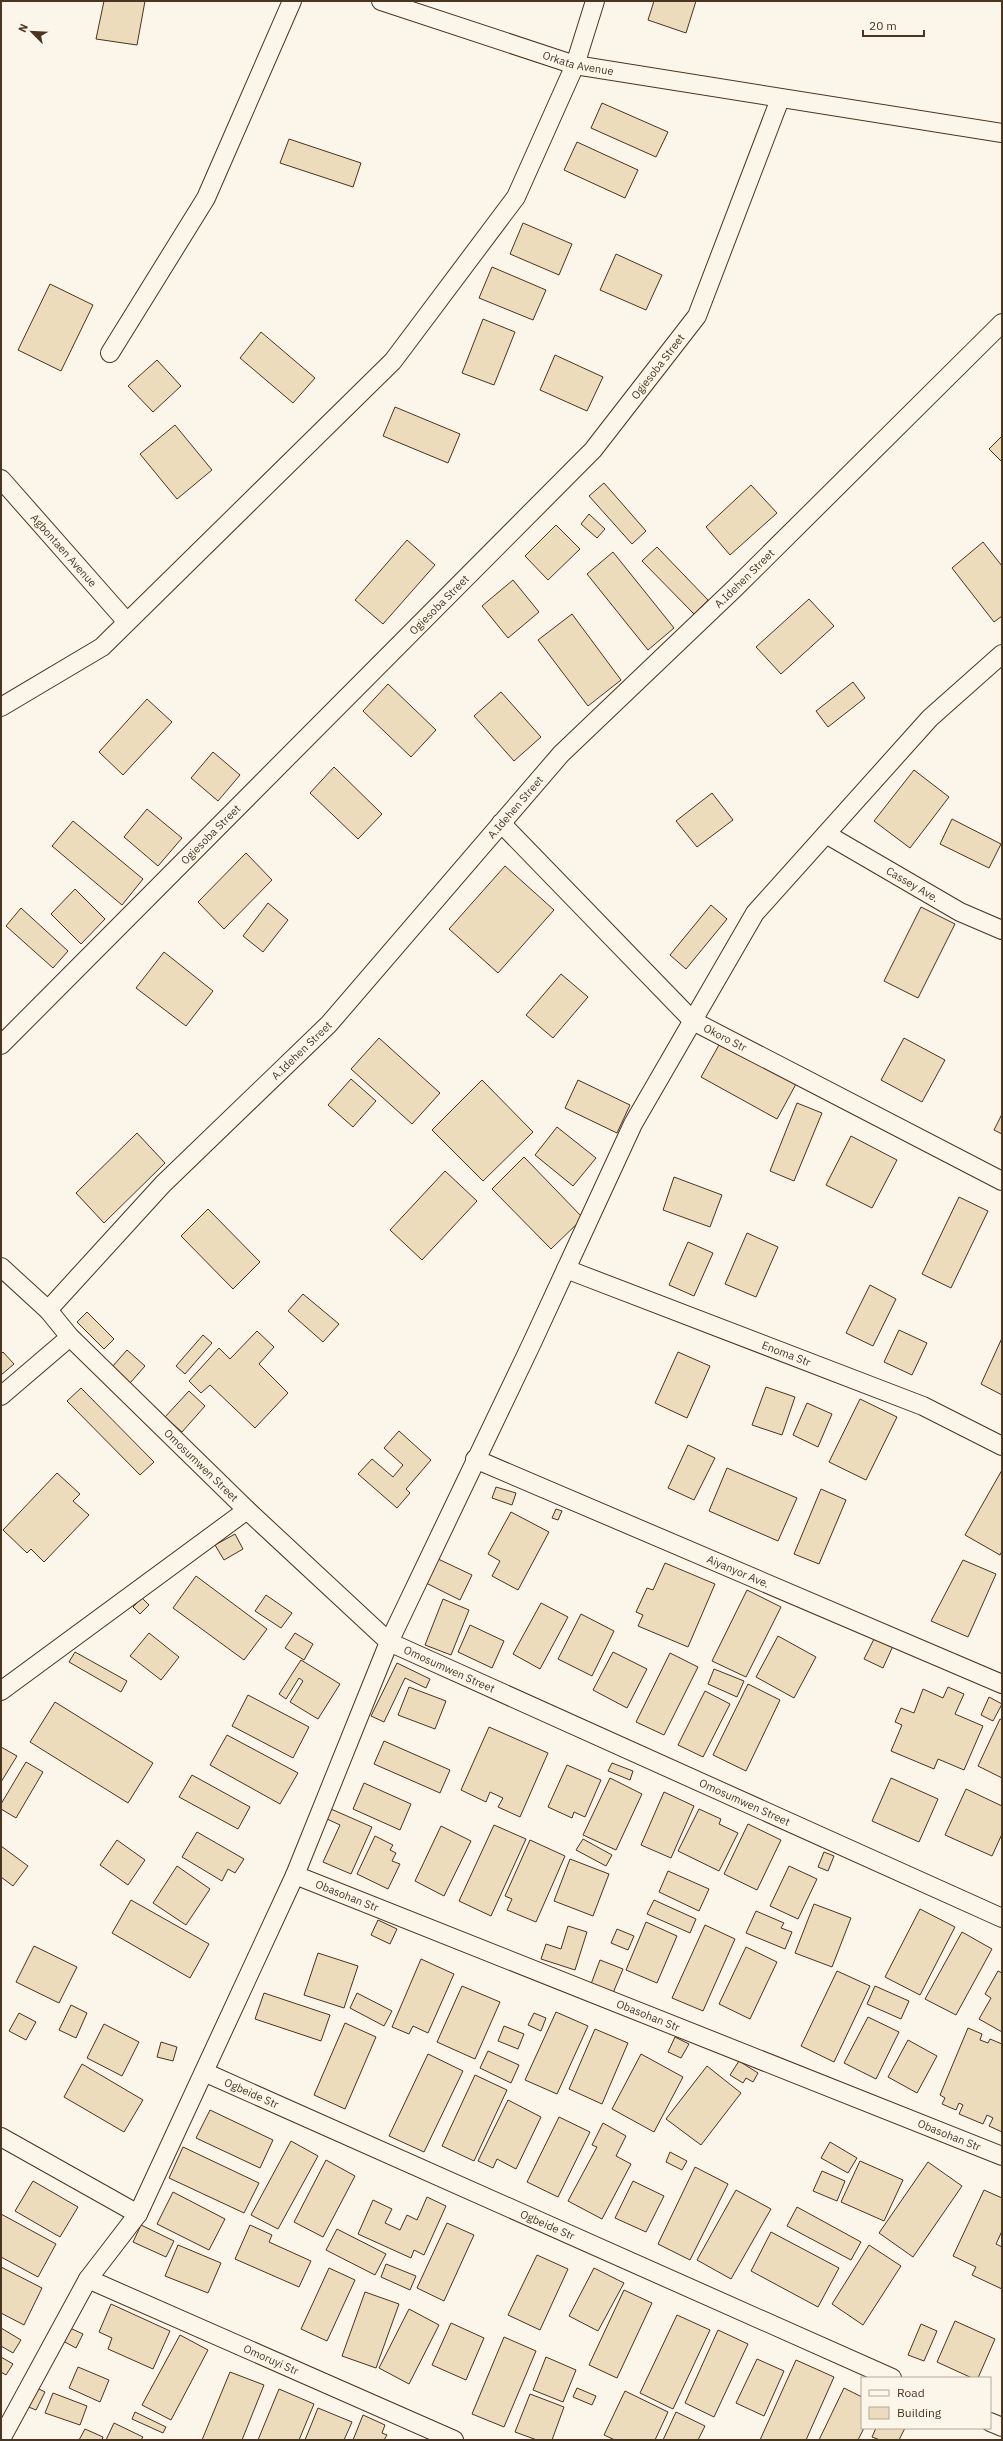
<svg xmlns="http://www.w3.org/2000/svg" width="1003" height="2441" font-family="'IBM Plex Sans',sans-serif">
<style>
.building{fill:#ecdcbc;stroke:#4a3520}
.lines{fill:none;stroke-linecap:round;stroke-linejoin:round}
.minor-casing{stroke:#4a3520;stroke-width:20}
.minor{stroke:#fbf6e9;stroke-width:18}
.labels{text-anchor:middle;stroke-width:3;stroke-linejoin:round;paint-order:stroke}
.street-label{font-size:11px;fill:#4a3520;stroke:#fbf6e9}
</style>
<rect width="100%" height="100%" fill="#fbf6e9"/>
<g class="building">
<polygon points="104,1 145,1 137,45 96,39"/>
<polygon points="654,1 696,1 686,33 648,20"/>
<polygon points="602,103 668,132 656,157 591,128"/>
<polygon points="289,139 361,163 353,187 280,163"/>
<polygon points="577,142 638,170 625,198 564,170"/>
<polygon points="523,223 572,244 559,275 510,254"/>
<polygon points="616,254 662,275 646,310 600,290"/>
<polygon points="492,267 546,290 533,320 479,298"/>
<polygon points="50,284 93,305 61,371 18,350"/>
<polygon points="483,319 515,332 494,385 462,373"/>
<polygon points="261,332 315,378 293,403 240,358"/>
<polygon points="555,355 603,377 587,411 540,390"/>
<polygon points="157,360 181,386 153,412 128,386"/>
<polygon points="395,407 460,434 448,463 383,436"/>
<polygon points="175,425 212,470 177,499 140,454"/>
<polygon points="1002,436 1002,462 989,449"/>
<polygon points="604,483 646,531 632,544 589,496"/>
<polygon points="751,485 777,513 730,555 706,527"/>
<polygon points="589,514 605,529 597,538 581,524"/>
<polygon points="556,525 580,549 548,580 525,556"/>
<polygon points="407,540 435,565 383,624 355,600"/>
<polygon points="983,542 1002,566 1002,616 994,622 952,568"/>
<polygon points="657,547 708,600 694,614 642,561"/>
<polygon points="613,552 674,628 648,650 587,574"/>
<polygon points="513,580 539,612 508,638 482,606"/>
<polygon points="809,599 834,626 781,674 756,647"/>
<polygon points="572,614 621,680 588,706 538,640"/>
<polygon points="853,682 865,698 828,727 816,711"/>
<polygon points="388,684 436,730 411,757 363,711"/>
<polygon points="501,692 541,737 514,761 474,716"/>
<polygon points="147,699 172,722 123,775 99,752"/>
<polygon points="213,752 240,775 218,801 191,778"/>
<polygon points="334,767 382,814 358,839 310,793"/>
<polygon points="914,770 949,797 910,848 874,821"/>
<polygon points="712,793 733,820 697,847 676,821"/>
<polygon points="147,809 182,838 158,866 124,837"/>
<polygon points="952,819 1001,844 989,868 940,844"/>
<polygon points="73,821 143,879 122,905 52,846"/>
<polygon points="246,853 272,880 224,929 198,902"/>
<polygon points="505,866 554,910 498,973 449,929"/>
<polygon points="75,889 105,919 81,944 51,914"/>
<polygon points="268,903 288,920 263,952 243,936"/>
<polygon points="711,905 727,919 686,969 670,955"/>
<polygon points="921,907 955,924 918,998 884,981"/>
<polygon points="21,908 68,951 53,968 6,926"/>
<polygon points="164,952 213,991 186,1026 136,988"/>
<polygon points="561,974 588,997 553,1038 526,1015"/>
<polygon points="379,1038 440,1093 412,1124 351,1069"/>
<polygon points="904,1038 945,1060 922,1102 881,1080"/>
<polygon points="719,1045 796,1084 777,1119 701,1077"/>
<polygon points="351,1079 376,1101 353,1127 328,1105"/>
<polygon points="482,1080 533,1132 483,1181 432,1130"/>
<polygon points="578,1080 630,1105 617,1133 565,1108"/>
<polygon points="797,1103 822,1113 794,1181 770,1171"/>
<polygon points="1002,1114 1002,1134 994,1130"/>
<polygon points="557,1127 596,1158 573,1186 535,1155"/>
<polygon points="137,1133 165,1163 104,1223 76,1193"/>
<polygon points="851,1136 897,1160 872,1208 826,1185"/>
<polygon points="524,1157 583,1218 551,1249 492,1189"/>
<polygon points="445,1171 477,1201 422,1260 390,1230"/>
<polygon points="674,1177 722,1195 710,1227 663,1210"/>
<polygon points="959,1197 988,1211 951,1288 922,1274"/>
<polygon points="208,1209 260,1262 233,1289 181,1236"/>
<polygon points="747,1233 778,1247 756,1297 725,1284"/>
<polygon points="688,1242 713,1253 694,1296 669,1285"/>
<polygon points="870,1285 896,1299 873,1346 846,1333"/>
<polygon points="303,1294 339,1324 323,1342 288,1311"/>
<polygon points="87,1312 114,1339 104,1349 77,1322"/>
<polygon points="899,1330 927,1343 912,1375 884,1362"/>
<polygon points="257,1331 274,1347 259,1364 288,1393 255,1428 210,1385 201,1393 189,1381 219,1348 230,1359"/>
<polygon points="203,1335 212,1343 185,1374 176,1366"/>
<polygon points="1002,1338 1002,1395 981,1384"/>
<polygon points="127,1350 145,1366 130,1383 112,1367"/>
<polygon points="3,1352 14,1364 1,1375 1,1354"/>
<polygon points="678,1352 710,1366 687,1418 655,1403"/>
<polygon points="766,1387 795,1397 782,1435 752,1425"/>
<polygon points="81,1388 154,1462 140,1475 67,1401"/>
<polygon points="189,1391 205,1406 182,1432 165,1417"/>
<polygon points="860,1399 897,1417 866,1480 829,1462"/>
<polygon points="807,1403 832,1414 818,1447 793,1435"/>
<polygon points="399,1431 431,1460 406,1489 410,1493 397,1508 358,1474 372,1459 393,1477 403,1465 384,1448"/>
<polygon points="688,1445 715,1458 694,1500 668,1488"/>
<polygon points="727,1468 797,1498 778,1541 709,1511"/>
<polygon points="1002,1470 1002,1551 1000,1555 965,1535"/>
<polygon points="57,1473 80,1494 73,1501 89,1515 44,1562 31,1549 27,1553 3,1530"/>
<polygon points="496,1487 516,1493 512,1505 492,1498"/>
<polygon points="821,1489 846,1500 819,1564 794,1554"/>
<polygon points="556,1509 562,1511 558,1520 552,1518"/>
<polygon points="511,1512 549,1532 518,1590 492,1576 500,1561 488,1554"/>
<polygon points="235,1534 243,1549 224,1560 215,1545"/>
<polygon points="436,1558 472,1575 460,1600 424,1582"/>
<polygon points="963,1560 996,1574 968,1637 931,1621"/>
<polygon points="665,1563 715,1584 688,1647 638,1626 643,1615 636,1612 647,1588 653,1590"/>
<polygon points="196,1576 267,1629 244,1660 173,1608"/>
<polygon points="747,1590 781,1607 746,1677 712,1661"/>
<polygon points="266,1595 292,1613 281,1628 255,1611"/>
<polygon points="142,1598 149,1605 140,1614 133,1607"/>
<polygon points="443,1599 469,1610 451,1655 425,1645"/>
<polygon points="541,1603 568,1617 540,1669 513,1654"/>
<polygon points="581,1614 614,1631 592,1676 558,1659"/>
<polygon points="470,1625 504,1641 492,1668 458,1652"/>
<polygon points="149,1633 179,1657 161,1680 130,1656"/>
<polygon points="295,1633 313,1644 304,1660 285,1648"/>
<polygon points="778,1636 816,1657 794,1698 756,1677"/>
<polygon points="875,1637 893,1646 883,1668 864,1659"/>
<polygon points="75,1652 127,1681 121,1692 69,1662"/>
<polygon points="613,1652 647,1669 627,1708 593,1690"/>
<polygon points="670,1653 698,1667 664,1735 636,1722"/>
<polygon points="301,1660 340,1684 318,1719 290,1702 303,1681 299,1678 286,1699 279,1694"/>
<polygon points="397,1663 430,1679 426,1688 405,1678 384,1722 371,1716"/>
<polygon points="714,1669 744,1681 737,1697 708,1684"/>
<polygon points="748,1684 780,1700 746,1771 713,1755"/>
<polygon points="409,1687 446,1701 435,1729 398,1715"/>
<polygon points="948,1687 964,1694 955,1714 983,1726 964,1770 938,1759 934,1769 891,1751 902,1725 895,1722 901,1708 914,1713 923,1689 943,1698"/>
<polygon points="705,1691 730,1704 703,1757 678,1745"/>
<polygon points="248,1695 309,1727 293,1758 232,1726"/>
<polygon points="989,1697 1002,1704 993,1721 981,1715"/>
<polygon points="55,1702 153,1763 128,1803 30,1742"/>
<polygon points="1000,1719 1002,1720 1002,1778 978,1766"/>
<polygon points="489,1727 548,1753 520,1817 498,1807 503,1798 490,1792 486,1802 461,1790"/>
<polygon points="227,1735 298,1773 280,1804 210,1765"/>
<polygon points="384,1741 450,1770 440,1793 374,1764"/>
<polygon points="1,1747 17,1756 1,1782"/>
<polygon points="26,1762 43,1772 16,1818 1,1809 1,1804"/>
<polygon points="612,1763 633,1771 630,1780 608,1771"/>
<polygon points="567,1765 601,1780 585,1817 574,1812 572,1818 548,1807"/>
<polygon points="192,1775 250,1807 238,1829 179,1797"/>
<polygon points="610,1778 642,1794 616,1850 583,1835"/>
<polygon points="891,1778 938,1799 919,1842 872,1821"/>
<polygon points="364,1783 411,1804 400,1830 353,1809"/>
<polygon points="966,1789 1002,1806 1002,1834 992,1856 945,1835"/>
<polygon points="664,1792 694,1806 671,1858 641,1845"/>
<polygon points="331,1809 372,1827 351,1874 323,1862 340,1825 327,1819"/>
<polygon points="699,1809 721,1819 719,1824 738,1833 719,1871 678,1851"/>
<polygon points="748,1824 781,1840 757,1890 724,1874"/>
<polygon points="494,1825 526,1839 491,1916 459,1901"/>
<polygon points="441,1826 471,1841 444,1896 415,1881"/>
<polygon points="197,1832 244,1859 235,1873 228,1869 222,1881 182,1857"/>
<polygon points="375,1836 393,1845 390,1850 396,1853 392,1861 400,1864 388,1889 357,1874"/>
<polygon points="583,1839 612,1855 606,1866 576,1850"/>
<polygon points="117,1840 145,1860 128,1885 100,1865"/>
<polygon points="530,1840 565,1856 536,1922 507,1910 512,1899 505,1896"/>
<polygon points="1,1846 28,1866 13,1886 1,1877"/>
<polygon points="824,1852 834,1856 828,1871 818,1867"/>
<polygon points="570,1859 609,1874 593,1916 554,1901"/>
<polygon points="177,1866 210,1889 186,1925 153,1903"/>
<polygon points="789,1866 817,1879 798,1919 770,1906"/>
<polygon points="668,1871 709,1889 699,1911 659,1892"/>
<polygon points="131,1900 209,1944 190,1978 112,1933"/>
<polygon points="654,1900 696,1919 690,1933 647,1914"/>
<polygon points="814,1904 851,1918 832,1967 795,1953"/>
<polygon points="920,1909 955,1927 920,1995 885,1977"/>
<polygon points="756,1911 784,1923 781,1928 792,1932 785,1949 746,1933"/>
<polygon points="378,1920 397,1929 390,1944 371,1935"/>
<polygon points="646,1922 677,1936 657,1983 626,1970"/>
<polygon points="705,1925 735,1939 703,2011 672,1998"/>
<polygon points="568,1926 587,1932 575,1970 541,1959 546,1944 561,1949"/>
<polygon points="617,1929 634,1936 628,1950 611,1943"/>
<polygon points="962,1932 992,1949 956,2015 925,1999"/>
<polygon points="34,1946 77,1967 59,2003 16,1982"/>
<polygon points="746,1947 777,1962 750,2019 719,2004"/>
<polygon points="318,1953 358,1966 344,2008 304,1995"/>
<polygon points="421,1959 454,1974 428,2033 413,2026 409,2034 392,2027"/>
<polygon points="600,1960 623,1969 613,1993 591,1984"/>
<polygon points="837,1971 870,1986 834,2062 801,2046"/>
<polygon points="998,1971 1002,1973 1002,2032 979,2019 991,1998 985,1994"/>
<polygon points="462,1986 500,2002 475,2059 437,2042"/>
<polygon points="875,1986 909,2001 901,2019 867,2004"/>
<polygon points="264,1993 330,2015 321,2041 255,2019"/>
<polygon points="357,1993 392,2011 384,2026 350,2008"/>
<polygon points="71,2005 87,2013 76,2038 59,2030"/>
<polygon points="556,2012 588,2026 557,2094 525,2080"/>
<polygon points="19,2013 36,2022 26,2040 9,2031"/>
<polygon points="534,2013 546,2018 541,2031 528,2025"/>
<polygon points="868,2017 899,2032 876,2079 844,2063"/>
<polygon points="345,2023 376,2037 345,2109 314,2095"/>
<polygon points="104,2024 139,2042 122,2076 87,2058"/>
<polygon points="504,2026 524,2034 518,2049 498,2041"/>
<polygon points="968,2028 982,2034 980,2040 988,2043 990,2039 1002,2044 1002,2132 989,2126 993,2118 987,2115 983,2124 959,2114 963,2105 959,2103 956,2110 942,2104 945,2098 940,2095"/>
<polygon points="595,2029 628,2043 602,2104 569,2089"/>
<polygon points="675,2037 689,2044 681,2058 668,2052"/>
<polygon points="908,2040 937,2056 917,2093 888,2077"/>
<polygon points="161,2042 177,2047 173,2061 157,2057"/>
<polygon points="488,2051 519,2065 511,2083 480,2068"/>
<polygon points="428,2054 463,2071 424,2152 389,2136"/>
<polygon points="641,2054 683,2077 654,2132 612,2109"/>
<polygon points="739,2061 758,2073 753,2082 746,2078 743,2083 730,2075"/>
<polygon points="82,2064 143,2100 124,2132 64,2097"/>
<polygon points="707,2066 741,2093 701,2145 666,2119"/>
<polygon points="475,2075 507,2090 474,2161 442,2146"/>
<polygon points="508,2100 541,2117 516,2169 497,2159 493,2168 478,2161"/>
<polygon points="210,2110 273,2140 260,2168 196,2138"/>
<polygon points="559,2117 590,2132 558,2197 527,2182"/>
<polygon points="603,2123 626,2136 616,2156 631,2164 602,2219 568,2201 597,2147 592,2145"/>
<polygon points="291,2141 318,2156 278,2229 251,2215"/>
<polygon points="830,2142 857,2158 848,2173 821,2158"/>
<polygon points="183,2147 259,2183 244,2213 169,2178"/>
<polygon points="670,2152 687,2161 682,2170 666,2162"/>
<polygon points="326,2160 355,2176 323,2237 294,2222"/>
<polygon points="860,2161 903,2180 884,2221 841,2202"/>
<polygon points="928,2162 962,2186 913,2257 879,2233"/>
<polygon points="695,2167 728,2184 690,2260 658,2244"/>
<polygon points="822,2171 845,2181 837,2201 813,2191"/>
<polygon points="33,2181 78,2207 60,2237 15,2211"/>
<polygon points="633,2181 664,2196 646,2232 615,2218"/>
<polygon points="736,2190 771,2209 731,2279 697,2260"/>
<polygon points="984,2190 1002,2198 1002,2231 996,2244 1002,2247 1002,2289 972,2275 976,2267 953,2256"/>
<polygon points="173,2192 225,2219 209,2250 157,2224"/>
<polygon points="427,2197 446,2206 424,2255 414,2250 411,2258 358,2234 373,2200 392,2209 385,2223 400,2230 407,2215 417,2220"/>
<polygon points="797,2207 861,2242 851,2260 787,2226"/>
<polygon points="1,2214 56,2244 38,2277 1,2257"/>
<polygon points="447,2223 474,2235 444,2301 417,2288"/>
<polygon points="141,2225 174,2241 166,2257 133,2242"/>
<polygon points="250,2225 272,2235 269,2242 311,2261 299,2287 235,2259"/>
<polygon points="337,2229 386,2254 375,2275 326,2250"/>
<polygon points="771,2232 839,2268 818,2307 751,2271"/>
<polygon points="178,2245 221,2263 208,2293 165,2276"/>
<polygon points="869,2245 901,2266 863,2325 832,2304"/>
<polygon points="537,2255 568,2269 540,2330 508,2315"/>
<polygon points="386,2264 416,2276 410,2290 381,2277"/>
<polygon points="1,2267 42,2288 24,2325 1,2313"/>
<polygon points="329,2268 355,2280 327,2341 301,2329"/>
<polygon points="594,2268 624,2283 598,2331 569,2316"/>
<polygon points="624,2290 652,2303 617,2378 589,2365"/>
<polygon points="365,2292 399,2304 376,2368 342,2356"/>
<polygon points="111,2304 170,2331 153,2369 108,2349 112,2338 99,2332"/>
<polygon points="409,2309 439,2325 409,2384 379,2368"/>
<polygon points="677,2315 710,2330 673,2409 640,2393"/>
<polygon points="955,2321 995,2339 978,2378 972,2378 937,2362"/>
<polygon points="451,2323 484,2338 466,2380 432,2365"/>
<polygon points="921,2324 937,2331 924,2361 908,2355"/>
<polygon points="1,2328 21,2340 13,2353 1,2346"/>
<polygon points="70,2328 83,2334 76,2348 63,2341"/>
<polygon points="718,2330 748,2344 714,2417 685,2403"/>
<polygon points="180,2335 208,2350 171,2420 142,2405"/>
<polygon points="504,2337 536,2351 504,2427 472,2414"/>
<polygon points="1,2357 13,2364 6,2375 1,2372"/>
<polygon points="546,2357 576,2370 563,2402 533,2390"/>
<polygon points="757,2359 784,2371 764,2416 736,2403"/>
<polygon points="796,2360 834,2377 806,2440 760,2440"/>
<polygon points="78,2367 109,2380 100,2402 69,2388"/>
<polygon points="230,2372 264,2385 242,2440 202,2440"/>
<polygon points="35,2387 45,2392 36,2410 26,2406"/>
<polygon points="577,2388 596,2396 592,2405 573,2397"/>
<polygon points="844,2388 862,2397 862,2428 864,2428 858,2440 819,2440"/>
<polygon points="279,2389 314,2404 299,2440 258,2440"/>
<polygon points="625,2391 668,2412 655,2440 615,2440 604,2435"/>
<polygon points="53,2393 87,2406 80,2425 45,2413"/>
<polygon points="530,2394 564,2407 552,2440 537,2440 515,2432"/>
<polygon points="318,2408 352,2422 344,2440 305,2440"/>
<polygon points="135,2412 166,2427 163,2433 132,2419"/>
<polygon points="676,2412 705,2426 698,2440 663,2440"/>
<polygon points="363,2415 385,2425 382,2433 387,2435 384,2440 353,2440"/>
<polygon points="114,2423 143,2437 141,2440 106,2440"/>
<polygon points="876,2428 905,2428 899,2440 880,2440 872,2437"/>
<polygon points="85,2429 103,2437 102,2440 79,2440"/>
</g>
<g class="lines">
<g class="minor-casing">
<g id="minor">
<path id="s1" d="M 381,1 L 575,65 L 1002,133"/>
<polyline points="110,353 206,198 292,1"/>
<path id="s2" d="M 1,479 L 127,622"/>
<polyline points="1,707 102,647 393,361 516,197 575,65 595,1"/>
<path id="s3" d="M 501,823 L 693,1021 L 1002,1181"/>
<path id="s4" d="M 826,834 L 960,912 L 1002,930"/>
<path id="s5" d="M 1,1045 L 593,450 L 697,316 L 780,99"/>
<path id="s6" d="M 1,1267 L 48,1310 L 70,1337 L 247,1510 L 389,1642 L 1002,1918"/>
<path id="s7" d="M 566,1269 L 923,1406 L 1002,1446"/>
<path id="s8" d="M 48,1310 L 163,1184 L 329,1024 L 561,754 L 735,588 L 1002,323"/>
<polyline points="1,1396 70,1337"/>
<path id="s9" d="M 475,1459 L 1002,1684"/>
<polyline points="1,1691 247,1510"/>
<path id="s10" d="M 295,1875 L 1002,2156"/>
<path id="s11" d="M 204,2072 L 892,2378"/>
<polyline points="1,2137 138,2214"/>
<path id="s12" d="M 88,2279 L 454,2440"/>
<polyline points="990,2422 1002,2427"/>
<polyline points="1,2439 88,2279 138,2214 295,1875 389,1642 531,1345 633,1124 755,913 930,718 1002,654"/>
</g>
</g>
<use href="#minor" class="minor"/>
</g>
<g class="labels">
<g class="street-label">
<text dy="4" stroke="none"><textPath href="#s1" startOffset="207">Orkata Avenue</textPath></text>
<text dy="4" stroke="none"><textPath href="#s5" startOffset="945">Ogiesoba Street</textPath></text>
<text dy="4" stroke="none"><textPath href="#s2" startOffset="95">Agbontaen Avenue</textPath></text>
<text dy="4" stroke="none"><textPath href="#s8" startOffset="1011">A.Idehen Street</textPath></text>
<text dy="4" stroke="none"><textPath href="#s5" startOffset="621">Ogiesoba Street</textPath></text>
<text dy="4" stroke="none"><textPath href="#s8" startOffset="687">A.Idehen Street</textPath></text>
<text dy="4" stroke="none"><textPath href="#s5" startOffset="297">Ogiesoba Street</textPath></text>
<text dy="4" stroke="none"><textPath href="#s4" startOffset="100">Cassey Ave.</textPath></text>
<text dy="4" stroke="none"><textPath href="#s3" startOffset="312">Okoro Str</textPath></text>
<text dy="4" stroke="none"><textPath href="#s8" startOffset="363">A.Idehen Street</textPath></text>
<text dy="4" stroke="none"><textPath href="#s7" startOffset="236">Enoma Str</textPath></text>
<text dy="4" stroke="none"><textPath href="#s6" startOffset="282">Omosumwen Street</textPath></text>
<text dy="4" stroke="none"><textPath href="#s9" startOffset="286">Aiyanyor Ave.</textPath></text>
<text dy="4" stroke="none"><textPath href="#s6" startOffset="606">Omosumwen Street</textPath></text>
<text dy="4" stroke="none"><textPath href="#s6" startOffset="930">Omosumwen Street</textPath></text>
<text dy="4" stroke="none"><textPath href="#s10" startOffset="56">Obasohan Str</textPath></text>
<text dy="4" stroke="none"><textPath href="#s10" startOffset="380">Obasohan Str</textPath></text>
<text dy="4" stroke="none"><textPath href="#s11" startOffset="52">Ogbeide Str</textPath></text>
<text dy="4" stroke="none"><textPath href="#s10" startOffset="704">Obasohan Str</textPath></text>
<text dy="4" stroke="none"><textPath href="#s11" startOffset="376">Ogbeide Str</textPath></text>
<text dy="4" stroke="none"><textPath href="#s12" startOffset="200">Omoruyi Str</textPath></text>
</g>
</g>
<rect width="1003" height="2441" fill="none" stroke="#4a3520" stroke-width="4"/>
<rect x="861" y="2377" width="130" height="52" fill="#fbf6e9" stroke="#b4a999"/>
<rect x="869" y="2390" width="20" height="6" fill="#fbf6e9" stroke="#b4a999"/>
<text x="897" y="2397" font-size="12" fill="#4a3520">Road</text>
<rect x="869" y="2407" width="20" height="12" fill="#ecdcbc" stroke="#b4a999"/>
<text x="897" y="2417" font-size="12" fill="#4a3520">Building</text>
<g transform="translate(32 32) rotate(294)" stroke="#fbf6e9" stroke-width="3" paint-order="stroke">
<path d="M0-3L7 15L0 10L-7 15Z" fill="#4a3520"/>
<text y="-6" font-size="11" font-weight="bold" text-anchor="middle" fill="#4a3520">N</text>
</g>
<path d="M863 30v6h61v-6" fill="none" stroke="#4a3520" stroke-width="2"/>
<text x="869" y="30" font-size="12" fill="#4a3520" stroke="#fbf6e9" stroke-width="3" paint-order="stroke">20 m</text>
</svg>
